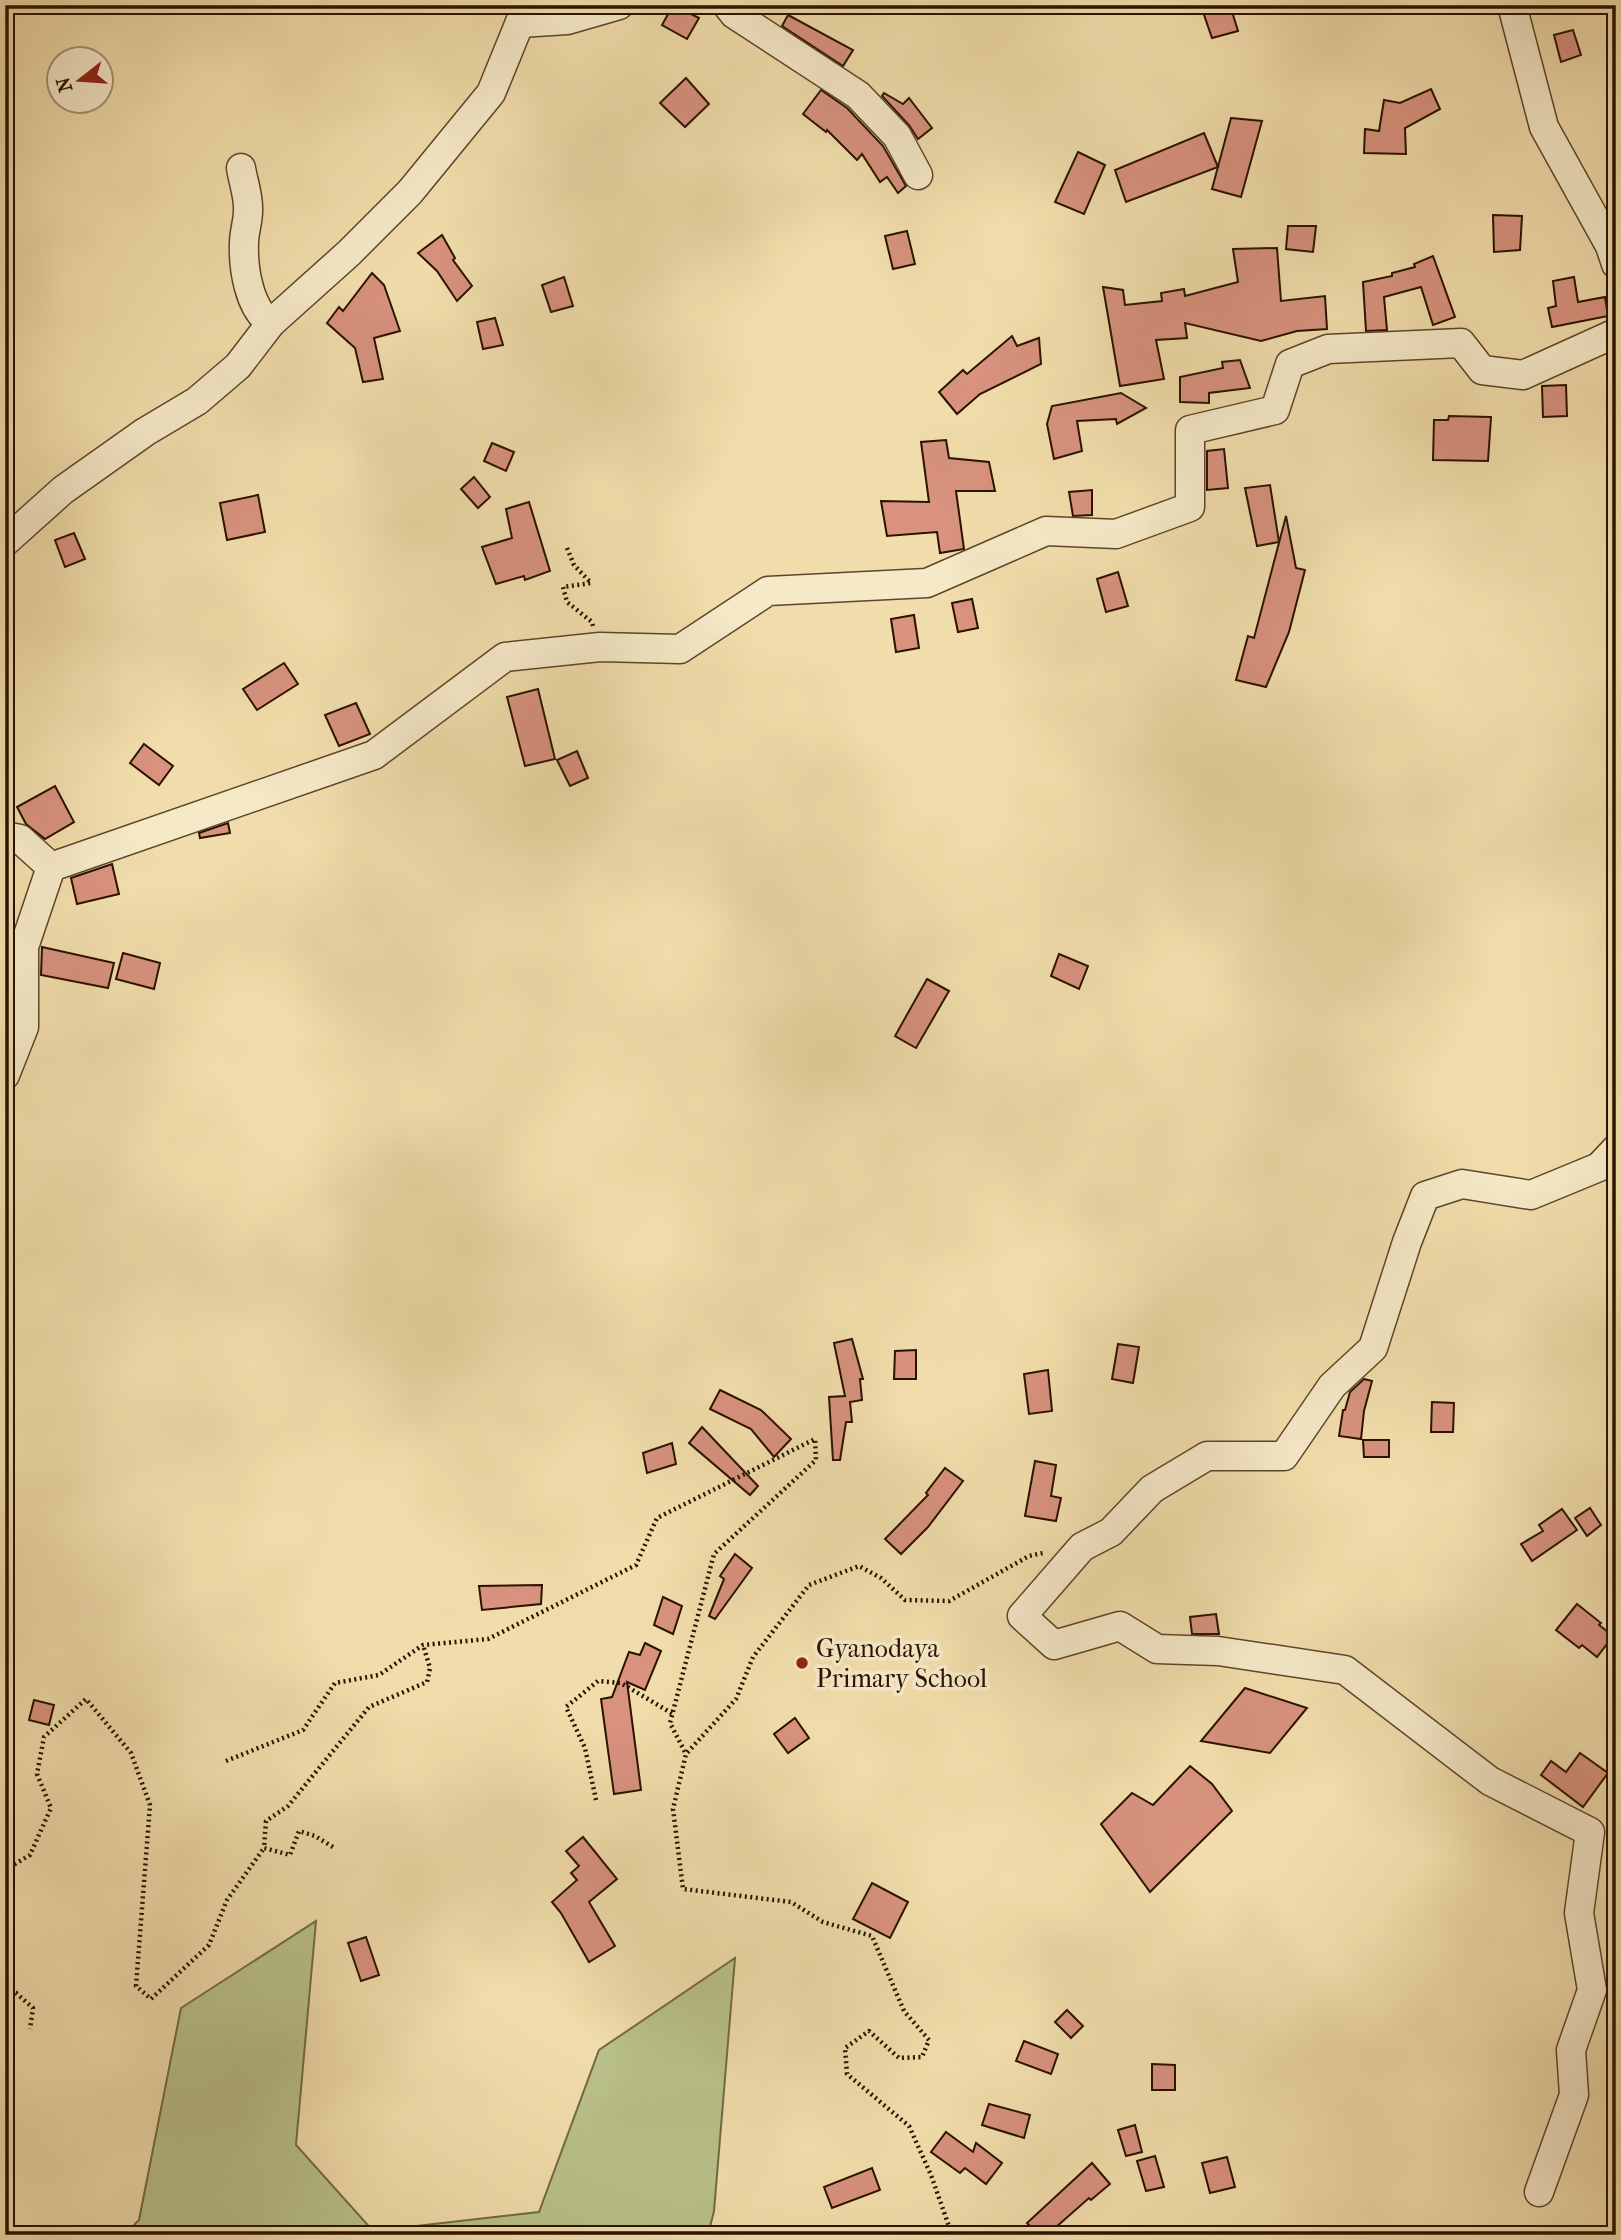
<svg xmlns="http://www.w3.org/2000/svg" width="1621" height="2240" font-family="'IM FELL French Canon',serif">
<style>
.green{fill:#b9c189;stroke:#726a44;stroke-width:2}
.building{fill:#d8927e;stroke:#2a1200;stroke-width:2}
.lines{fill:none;stroke-linecap:round;stroke-linejoin:round}
.minor-casing{stroke:#5c452b;stroke-width:31}
.path{stroke:#2a1200;stroke-width:4.5;stroke-dasharray:2 3.5;stroke-linecap:butt}
.minor{stroke:#f6e9c8;stroke-width:28}
.poi-dot{fill:#8f2418;stroke:#f6e9c8;stroke-width:2.5}
.labels{text-anchor:middle;stroke-width:7;stroke-linejoin:round;paint-order:stroke}
.poi-label{font-size:26px;fill:#2a1200;stroke:#f6e9c8;text-anchor:start}
</style>
<rect width="100%" height="100%" fill="#f1ddab"/>
<filter id="stains"><feTurbulence type="fractalNoise" baseFrequency=".00286" numOctaves="4"/><feColorMatrix values="0 0 0 0 .2 0 0 0 0 .09 0 0 0 0 .02 0 0 0 .5 -.17"/></filter>
<radialGradient id="worn" r=".72"><stop offset=".6" stop-color="#630" stop-opacity="0"/><stop offset="1" stop-color="#630" stop-opacity=".3"/></radialGradient>
<polygon class="green" points="316,1921 296,2145 373,2231 539,2212 599,2050 735,1958 714,2211 708,2235 124,2235 139,2220 181,2008"/>
<g class="building">
<polygon points="673,5 699,18 687,39 662,25"/>
<polygon points="1220,5 1230,5 1238,31 1212,38 1202,9"/>
<polygon points="788,15 853,50 843,66 782,26"/>
<polygon points="1573,30 1581,55 1561,62 1554,35"/>
<polygon points="686,78 709,104 685,127 660,103"/>
<polygon points="1431,89 1440,109 1405,128 1406,154 1364,153 1365,129 1379,131 1384,100 1400,103"/>
<polygon points="821,90 847,108 883,146 906,186 898,193 887,177 880,182 862,154 857,160 827,130 826,132 803,114"/>
<polygon points="884,93 903,104 909,98 932,128 918,139 909,125 882,96"/>
<polygon points="1231,118 1262,121 1241,197 1212,189"/>
<polygon points="1204,133 1218,167 1126,202 1115,170"/>
<polygon points="1078,152 1105,165 1084,214 1055,202"/>
<polygon points="1493,215 1522,216 1520,250 1494,252"/>
<polygon points="1288,226 1316,226 1313,252 1286,249"/>
<polygon points="907,231 915,264 893,269 885,236"/>
<polygon points="442,235 455,258 453,260 472,286 457,301 437,271 418,253"/>
<polygon points="1277,248 1281,301 1325,296 1327,329 1297,331 1261,341 1185,323 1187,338 1156,340 1164,379 1120,386 1103,287 1123,290 1125,305 1162,301 1161,293 1184,289 1185,296 1238,282 1233,249"/>
<polygon points="1433,256 1455,317 1433,325 1421,287 1384,297 1387,330 1366,331 1363,282 1392,276 1392,273 1415,267 1414,264"/>
<polygon points="372,273 384,285 400,331 374,338 383,379 363,382 355,348 327,323 339,307 343,311"/>
<polygon points="564,277 573,306 551,312 542,285"/>
<polygon points="1574,277 1578,302 1605,297 1608,316 1552,327 1548,308 1556,306 1553,281"/>
<polygon points="495,318 503,345 483,349 477,322"/>
<polygon points="1012,336 1017,346 1039,338 1041,364 980,394 957,414 939,392 963,370 967,374"/>
<polygon points="1240,360 1250,388 1209,393 1209,403 1180,402 1180,377 1223,368 1222,362"/>
<polygon points="1566,385 1567,416 1543,417 1542,386"/>
<polygon points="1121,393 1146,408 1117,424 1116,419 1077,421 1082,451 1054,459 1047,424 1052,406"/>
<polygon points="1449,416 1491,417 1488,461 1433,460 1434,420 1448,420"/>
<polygon points="946,440 949,458 989,462 995,491 956,491 964,549 940,553 937,532 887,536 881,501 929,502 921,442"/>
<polygon points="492,443 514,452 506,471 484,461"/>
<polygon points="1224,449 1228,488 1207,490 1207,451"/>
<polygon points="474,477 490,497 478,508 461,489"/>
<polygon points="1270,485 1279,542 1257,546 1245,488"/>
<polygon points="1092,490 1092,515 1073,516 1069,492"/>
<polygon points="258,495 265,532 227,540 220,503"/>
<polygon points="529,502 550,571 525,580 524,576 496,584 482,547 512,538 506,509"/>
<polygon points="1286,516 1296,568 1305,570 1289,632 1266,687 1236,680 1248,636 1254,638"/>
<polygon points="74,533 85,559 65,567 55,540"/>
<polygon points="1118,572 1128,606 1106,612 1097,579"/>
<polygon points="972,599 978,628 958,632 952,603"/>
<polygon points="914,615 919,648 896,652 891,619"/>
<polygon points="284,663 298,684 257,710 243,689"/>
<polygon points="538,689 555,759 525,766 507,697"/>
<polygon points="356,703 370,734 339,746 325,715"/>
<polygon points="144,744 173,766 159,785 130,763"/>
<polygon points="577,751 588,778 570,786 557,760"/>
<polygon points="55,786 74,822 45,839 26,824 17,807"/>
<polygon points="228,823 230,833 200,838 199,833"/>
<polygon points="112,864 119,894 77,904 71,878"/>
<polygon points="42,947 114,963 108,988 41,975"/>
<polygon points="123,953 160,963 154,989 116,979"/>
<polygon points="1059,954 1088,966 1079,989 1051,976"/>
<polygon points="927,979 949,991 916,1048 895,1036"/>
<polygon points="852,1339 863,1379 860,1379 862,1400 850,1402 852,1422 846,1422 840,1460 833,1460 829,1397 845,1396 834,1343"/>
<polygon points="1118,1344 1139,1347 1133,1383 1112,1379"/>
<polygon points="916,1350 916,1379 894,1379 895,1351"/>
<polygon points="1048,1370 1052,1411 1029,1414 1024,1374"/>
<polygon points="1364,1379 1372,1381 1364,1411 1361,1439 1339,1436 1343,1410 1345,1410 1350,1392"/>
<polygon points="720,1390 761,1410 791,1439 774,1457 751,1429 710,1409"/>
<polygon points="1432,1402 1454,1403 1453,1432 1431,1432"/>
<polygon points="702,1427 758,1486 750,1495 689,1443"/>
<polygon points="1363,1440 1389,1440 1389,1457 1364,1457"/>
<polygon points="672,1443 676,1464 647,1473 643,1453"/>
<polygon points="1035,1461 1056,1465 1051,1496 1061,1498 1056,1521 1025,1516"/>
<polygon points="945,1468 963,1481 928,1527 901,1554 885,1539 928,1495 926,1493"/>
<polygon points="1590,1508 1601,1525 1587,1536 1575,1518"/>
<polygon points="1562,1509 1577,1530 1532,1561 1521,1544 1543,1531 1539,1525"/>
<polygon points="735,1554 752,1568 715,1619 709,1616 724,1579 720,1576"/>
<polygon points="542,1585 541,1604 482,1610 479,1586"/>
<polygon points="663,1597 682,1606 673,1634 654,1625"/>
<polygon points="1577,1604 1601,1623 1599,1625 1613,1636 1597,1657 1582,1645 1579,1648 1556,1630"/>
<polygon points="1216,1614 1219,1634 1192,1634 1190,1617"/>
<polygon points="645,1643 661,1651 645,1690 627,1682 641,1790 614,1794 601,1699 612,1697 629,1652 640,1655"/>
<polygon points="1245,1688 1307,1708 1270,1753 1201,1741"/>
<polygon points="34,1700 54,1705 49,1725 29,1720"/>
<polygon points="795,1718 809,1738 788,1753 774,1734"/>
<polygon points="1580,1753 1608,1773 1583,1807 1541,1775 1551,1761 1566,1772"/>
<polygon points="1190,1766 1212,1784 1232,1811 1150,1892 1101,1824 1132,1793 1153,1805"/>
<polygon points="583,1837 617,1879 589,1902 615,1946 589,1962 561,1913 552,1902 577,1880 571,1873 579,1866 566,1851"/>
<polygon points="872,1883 908,1902 890,1938 853,1919"/>
<polygon points="366,1937 379,1975 361,1981 348,1943"/>
<polygon points="1067,2010 1083,2026 1071,2038 1055,2022"/>
<polygon points="1024,2041 1058,2054 1051,2074 1016,2061"/>
<polygon points="1152,2064 1175,2065 1175,2090 1152,2090"/>
<polygon points="989,2104 1030,2115 1024,2138 982,2125"/>
<polygon points="1135,2125 1142,2152 1126,2156 1118,2130"/>
<polygon points="946,2132 973,2152 976,2143 1002,2163 986,2184 965,2168 960,2173 931,2152"/>
<polygon points="1155,2156 1164,2187 1146,2191 1137,2161"/>
<polygon points="1227,2157 1235,2187 1210,2193 1202,2163"/>
<polygon points="1092,2163 1110,2184 1091,2200 1089,2198 1047,2235 1038,2235 1027,2223"/>
<polygon points="872,2168 880,2190 832,2208 824,2187"/>
</g>
<g class="lines">
<g class="minor-casing">
<g id="minor">
<polyline points="727,5 734,14 858,95 897,136 918,175"/>
<polyline points="1512,5 1544,127 1610,246 1616,264"/>
<polyline points="520,23 567,20 619,5"/>
<path d="M 241,168 C 243,181 249,197 248,211 C 248,222 244,232 244,243 C 243,268 249,309 271,323"/>
<polyline points="5,542 63,490 145,432 197,401 238,366 271,323 349,253 410,192 491,93 527,5"/>
<polyline points="5,836 20,839 51,867"/>
<polyline points="5,1075 24,1027 24,947 51,867 374,755 505,657 600,647 680,649 768,591 927,583 1046,531 1116,534 1190,507 1190,430 1275,410 1290,364 1328,349 1461,343 1482,370 1523,375 1616,333"/>
<polyline points="1539,2192 1574,2095 1571,2050 1592,1990 1579,1913 1590,1832 1490,1781 1345,1670 1218,1651 1157,1649 1120,1626 1054,1645 1022,1616 1082,1547 1111,1532 1152,1489 1207,1456 1284,1456 1332,1386 1373,1348 1407,1242 1425,1196 1462,1184 1531,1195 1599,1167 1616,1149"/>
</g>
</g>
<g class="path">
<polyline points="567,548 574,565 591,583 563,587 567,602 592,622 593,626"/>
<polyline points="226,1761 303,1730 335,1683 379,1675 423,1645 488,1639 636,1565 657,1518 815,1439 816,1460 714,1554 670,1723 686,1754"/>
<polyline points="596,1800 585,1748 566,1707 598,1681 621,1683 673,1714"/>
<polyline points="333,1847 315,1836 299,1831 290,1855 264,1848 266,1821 288,1806 369,1707 427,1682 430,1668 423,1645"/>
<polyline points="5,1870 30,1855 51,1808 37,1774 44,1737 86,1699 131,1753 150,1805 136,1986 151,1999 209,1945 227,1900 264,1848"/>
<polyline points="5,1990 16,1993 33,2008 30,2029"/>
<polyline points="952,2235 931,2175 909,2126 847,2074 845,2048 869,2031 899,2058 922,2057 929,2040 904,2011 872,1936 823,1922 791,1902 683,1889 673,1809 686,1754 736,1699 753,1657 809,1585 859,1566 881,1578 905,1600 949,1601 1029,1556 1043,1553"/>
</g>
<use href="#minor" class="minor"/>
</g>
<circle class="poi-dot" cx="802" cy="1663" r="7"/>
<g class="labels">
<g class="poi-label">
<text x="816" y="1657">Gyanodaya<tspan x="816" dy="30">Primary School</tspan></text>
</g>
</g>
<rect width="1621" height="2240" fill="none" stroke="#f1ddab" stroke-width="28"/>
<rect x="7" y="7" width="1607" height="2226" fill="none" stroke="#2a1200" stroke-width="3.5"/>
<rect x="14" y="14" width="1593" height="2212" fill="none" stroke="#2a1200" stroke-width="2"/>
<g transform="translate(80 80) rotate(253)"><circle r="33" fill="#f6e9c8" stroke="#a49378" stroke-width="2"/>
<path d="M0-5L12 26L0 18L-12 26Z" fill="#8f2418"/>
<text y="-10" font-size="19" font-weight="bold" text-anchor="middle" fill="#2a1200">N</text>
</g>
<rect width="100%" height="100%" filter="url(#stains)"/>
<rect width="100%" height="100%" fill="url(#worn)"/>
</svg>
